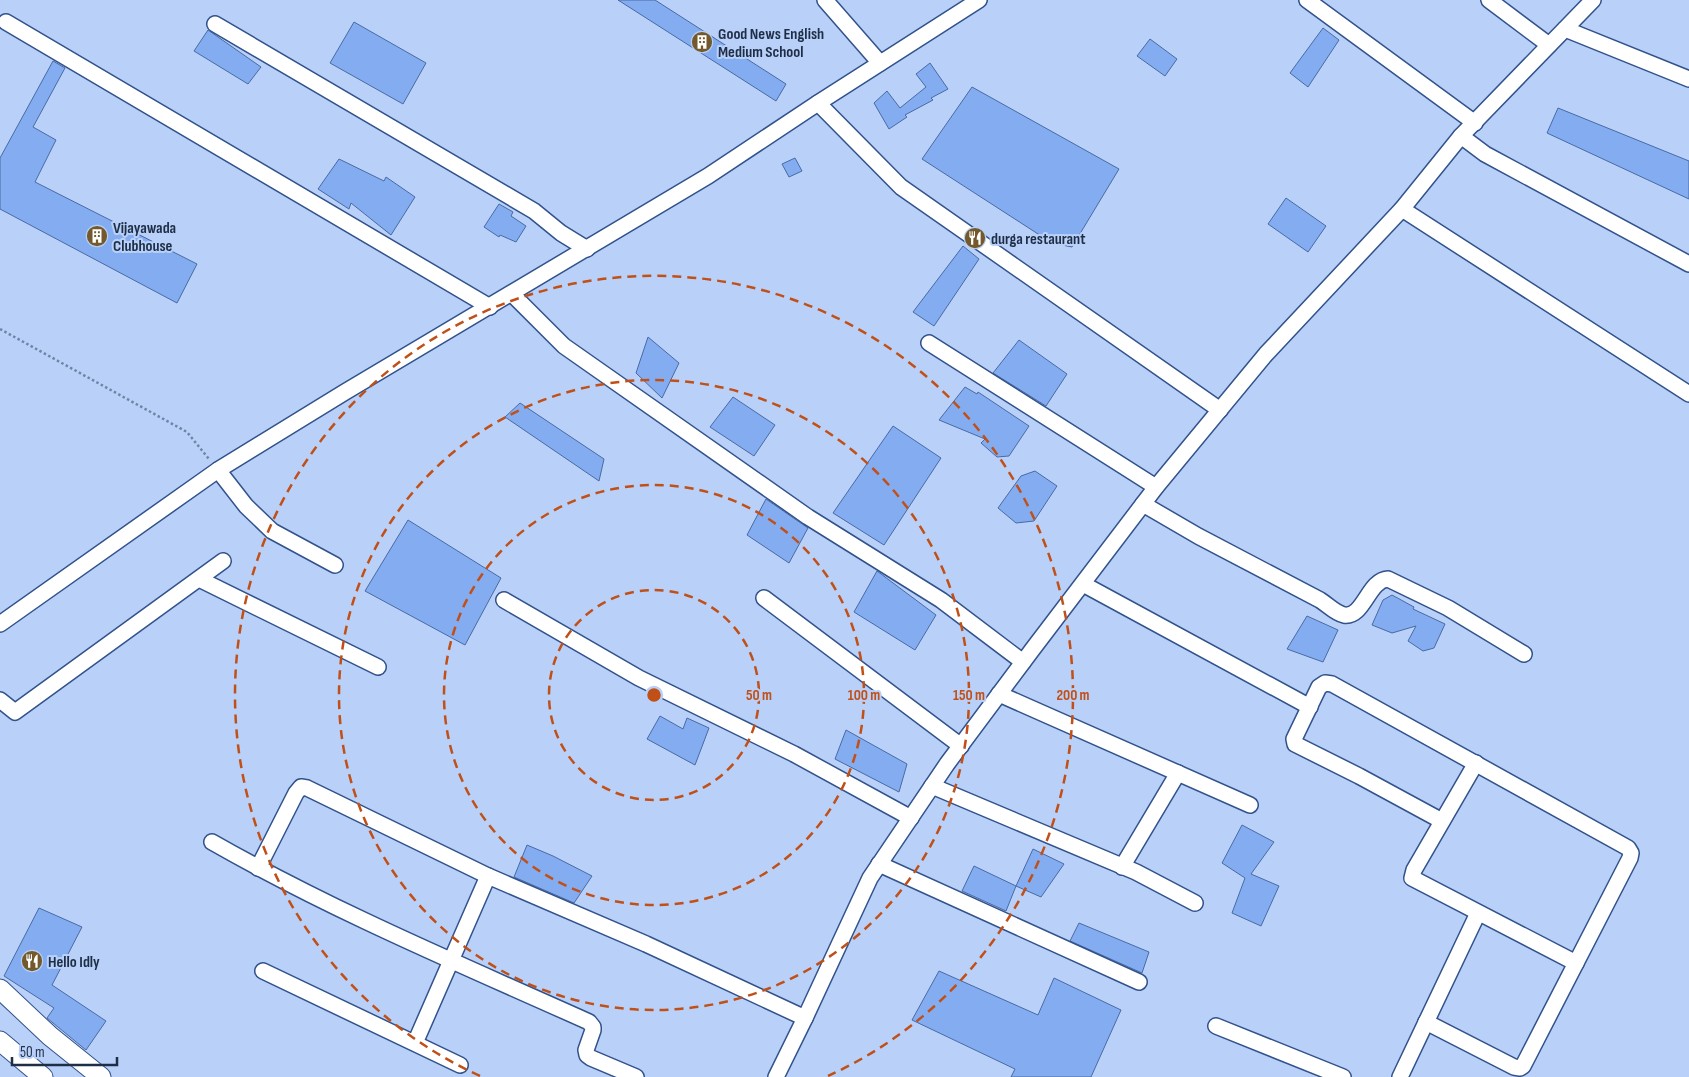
<svg xmlns="http://www.w3.org/2000/svg" width="1689" height="1077" font-family="'Sofia Sans Condensed',sans-serif">
<style>
.building{fill:#84adf1;stroke:#486aa5}
.lines{fill:none;stroke-linecap:round;stroke-linejoin:round}
.minor-casing{stroke:#31528b;stroke-width:18}
.major-casing{stroke:#31528b;stroke-width:21}
.path{stroke:#7084a4;stroke-width:2.5;stroke-dasharray:2.5 2.5;stroke-linecap:butt}
.minor{stroke:#fff;stroke-width:15}
.major{stroke:#fff;stroke-width:19}
.ring{fill:none;stroke:#c05018;stroke-width:2.5;stroke-dasharray:9 6}
.labels{text-anchor:middle;stroke-width:4;stroke-linejoin:round;paint-order:stroke}
.poi-label{font-size:16px;font-weight:bold;fill:#1f2e47;stroke:#b9d1f8;text-anchor:start}
.centre{fill:#c05018;stroke:#b9d1f8;stroke-width:2.5}
.ring-label{font-size:15px;text-anchor:middle;font-weight:bold;fill:#c05018;stroke:#b9d1f8;stroke-width:4;stroke-linejoin:round;paint-order:stroke}
</style>
<rect width="100%" height="100%" fill="#b9d1f8"/>
<g class="building">
<polygon points="618,0 655,0 786,84 776,101"/>
<polygon points="354,22 426,63 403,104 330,63"/>
<polygon points="1323,28 1339,40 1308,87 1290,73"/>
<polygon points="208,30 261,67 248,84 194,51"/>
<polygon points="1150,39 1177,59 1165,76 1137,56"/>
<polygon points="53,61 65,68 33,127 56,140 35,182 197,264 177,303 0,209 0,158"/>
<polygon points="930,63 948,89 931,98 933,100 905,115 907,117 889,129 874,103 887,91 900,108 926,87 916,74"/>
<polygon points="972,87 1119,169 1072,247 1052,243 922,159"/>
<polygon points="1558,108 1689,161 1689,199 1547,133"/>
<polygon points="795,158 802,171 789,177 782,164"/>
<polygon points="339,159 384,181 386,177 415,197 391,235 351,203 349,209 318,189"/>
<polygon points="1286,198 1326,226 1308,252 1268,224"/>
<polygon points="499,204 513,212 511,216 526,226 516,242 500,235 499,237 484,227"/>
<polygon points="963,246 979,259 934,326 913,312"/>
<polygon points="648,337 679,363 662,398 636,373"/>
<polygon points="1019,340 1067,374 1046,406 993,373"/>
<polygon points="965,387 977,394 978,392 1029,426 1009,456 997,457 981,443 985,439 939,420"/>
<polygon points="733,397 775,425 754,456 710,427"/>
<polygon points="520,403 604,459 599,481 505,417"/>
<polygon points="893,426 941,458 884,545 833,513"/>
<polygon points="1035,471 1057,486 1034,521 1016,523 998,508 1021,476"/>
<polygon points="766,499 808,528 789,563 747,535"/>
<polygon points="408,520 501,578 465,645 365,591"/>
<polygon points="877,571 936,615 915,650 854,612"/>
<polygon points="1392,595 1414,607 1413,609 1445,624 1434,648 1423,651 1408,641 1416,626 1392,633 1372,625 1383,600"/>
<polygon points="1307,616 1338,630 1323,662 1287,649"/>
<polygon points="660,716 683,729 687,718 709,728 695,765 647,739"/>
<polygon points="846,730 907,764 899,792 835,759"/>
<polygon points="1242,825 1274,842 1251,874 1279,886 1261,926 1232,913 1245,878 1222,863"/>
<polygon points="527,845 553,856 592,876 574,903 514,877"/>
<polygon points="1033,849 1064,864 1041,897 1016,886"/>
<polygon points="974,866 1016,886 1006,911 962,891"/>
<polygon points="39,908 82,927 52,985 106,1021 86,1050 47,1018 54,1008 4,976"/>
<polygon points="1079,923 1149,952 1142,973 1070,941"/>
<polygon points="939,971 1038,1015 1054,978 1121,1010 1091,1077 1011,1077 1015,1069 912,1020"/>
</g>
<g class="lines">
<g class="minor-casing">
<g id="minor">
<polyline points="825,0 880,63"/>
<polyline points="1307,0 1475,123"/>
<polyline points="1489,0 1549,45"/>
<polyline points="6,22 490,307"/>
<polyline points="215,24 534,211 561,233 587,249"/>
<polyline points="1565,29 1689,79"/>
<polyline points="818,103 901,187 1220,410"/>
<polyline points="1461,136 1485,154 1689,264"/>
<polyline points="1402,209 1689,394"/>
<polyline points="512,294 564,346 808,517 941,600 1023,662"/>
<polyline points="929,343 1156,487"/>
<polyline points="218,470 246,506 272,531 335,565"/>
<path d="M 1143,504 L 1198,536 L 1320,600 C 1328,605 1335,613 1344,615 C 1364,618 1368,580 1388,579 L 1448,608 L 1524,654"/>
<polyline points="199,579 378,667"/>
<polyline points="1083,584 1310,707"/>
<polyline points="764,598 961,746"/>
<polyline points="504,600 639,678 794,754 911,818"/>
<polyline points="0,624 218,470 345,392 708,176 818,103 979,0"/>
<polyline points="999,694 1250,805"/>
<polyline points="0,700 15,712 223,561"/>
<polyline points="1476,763 1414,870 1412,878 1576,963"/>
<polyline points="932,786 1136,872 1195,903"/>
<path d="M 212,842 C 333,911 462,965 589,1022 L 593,1027 L 593,1030 L 586,1050 L 587,1055 L 591,1058 L 636,1077"/>
<polyline points="879,864 1139,982"/>
<polyline points="1122,867 1178,773"/>
<polyline points="258,868 296,793 301,787 307,788 488,876 646,944 805,1018"/>
<polyline points="263,971 460,1065"/>
<polyline points="1426,1022 1514,1067 1520,1068 1523,1066 1630,858 1631,853 1628,848 1332,684 1325,683 1319,687 1294,739 1295,744 1359,776 1442,821"/>
<polyline points="1216,1026 1343,1077"/>
<polyline points="415,1043 488,876"/>
<polyline points="776,1077 805,1018 870,878 947,764 1032,650 1156,487 1266,354 1402,209 1461,136 1593,0"/>
<polyline points="1400,1077 1478,913"/>
</g>
</g>
<g class="major-casing">
<g id="major">
<polyline points="0,989 50,1036 101,1077"/>
<polyline points="0,1041 43,1077"/>
</g>
</g>
<polyline class="path" points="0,329 187,432 209,459"/>
<use href="#minor" class="minor"/>
<use href="#major" class="major"/>
</g>
<g class="ring">
<circle cx="654" cy="695" r="105"/>
<circle cx="654" cy="695" r="210"/>
<circle cx="654" cy="695" r="315"/>
<path d="M480 1076A419 419 0 1 1 828 1076"/>
</g>
<defs>
<g id="building-disc" transform="scale(1.125)"><circle r="9.5" fill="#73592b" stroke="#b9d1f8"/><path d="M-4-6H4V6H1V3H-1V6H-4ZM-2.5-4.3h1.7v1.8h-1.7ZM.8-4.3h1.7v1.8H.8ZM-2.5-1h1.7V.8h-1.7ZM.8-1h1.7V.8H.8Z" fill="#fff"/></g>
<g id="restaurant-disc" transform="scale(1.125)"><circle r="9.5" fill="#73592b" stroke="#b9d1f8"/><path d="M-5-6h1v4h1v-4h1v4h1v-4h1v5L-1.5 .5V6h-2V.5L-5-1ZM5-6V6H3V1.5H1.5Q1.5-4 5-6Z" fill="#fff"/></g>
</defs>
<g fill-rule="evenodd">
<use href="#building-disc" x="702" y="42"/>
<use href="#building-disc" x="97" y="236"/>
<use href="#restaurant-disc" x="975" y="238"/>
<use href="#restaurant-disc" x="32" y="961"/>
</g>
<g class="labels">
<g class="poi-label">
<text x="718" y="39">Good News English<tspan x="718" dy="18">Medium School</tspan></text>
<text x="113" y="233">Vijayawada<tspan x="113" dy="18">Clubhouse</tspan></text>
<text x="991" y="244">durga restaurant</text>
<text x="48" y="967">Hello Idly</text>
</g>
</g>
<circle cx="654" cy="695" r="8" class="centre"/>
<g class="ring-label">
<text x="759" y="700">50 m</text>
<text x="864" y="700">100 m</text>
<text x="969" y="700">150 m</text>
<text x="1073" y="700">200 m</text>
</g>
<path d="M12 1057v8h105v-8" fill="none" stroke="#1f2e47" stroke-width="2.5"/>
<text x="20" y="1057" font-size="15" fill="#1f2e47" stroke="#b9d1f8" stroke-width="4" paint-order="stroke">50 m</text>
</svg>
